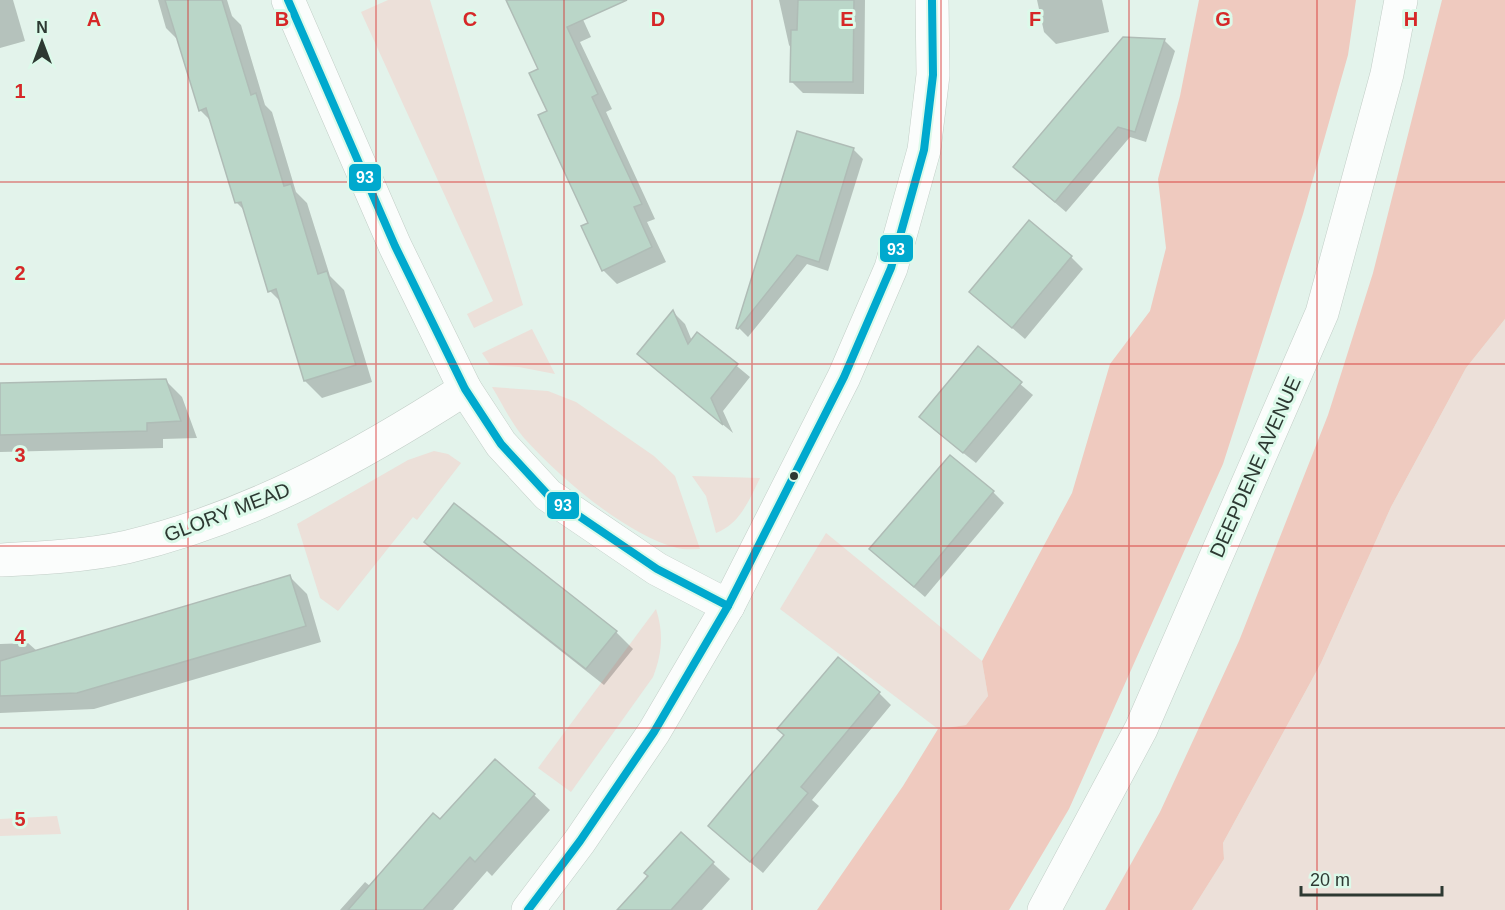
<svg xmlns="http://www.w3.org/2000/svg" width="1505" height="910" font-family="Helvetica,sans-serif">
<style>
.green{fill:#ece0d9}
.forest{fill:#efcabf}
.shadow{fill:#0003}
.building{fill:#bad6c8;stroke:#afbcb6;stroke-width:1.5}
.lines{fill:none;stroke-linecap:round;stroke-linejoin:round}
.minor-casing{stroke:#c2cec7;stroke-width:34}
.highway-casing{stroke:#c2cec7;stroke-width:34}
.minor{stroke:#fbfdfc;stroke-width:33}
.highway{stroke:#fbfdfc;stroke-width:33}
.bus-1-casing{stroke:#dcfaea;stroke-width:12}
.bus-1{stroke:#00a9ce;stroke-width:8}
.grid{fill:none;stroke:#d62828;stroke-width:1.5;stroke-opacity:0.55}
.bus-dot{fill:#2d3932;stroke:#dcfaea;stroke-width:2}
.labels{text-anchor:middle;stroke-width:6;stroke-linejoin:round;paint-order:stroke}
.street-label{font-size:20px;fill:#2d3932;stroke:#dcfaea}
.grid-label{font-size:20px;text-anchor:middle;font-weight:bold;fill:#d62828;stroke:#dcfaea;stroke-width:6;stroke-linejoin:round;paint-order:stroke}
.line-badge{stroke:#dcfaea;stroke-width:2}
.badge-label{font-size:16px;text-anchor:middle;font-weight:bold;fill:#fff}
</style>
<rect width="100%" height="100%" fill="#e3f3eb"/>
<g class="green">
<polygon points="388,0 430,0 523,305 474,328 467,314 493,301 361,12"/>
<polygon points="1505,319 1505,910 1192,910 1224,859 1223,843 1321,663 1391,507 1466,368"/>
<polygon points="532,329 555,374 519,367 490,365 482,353"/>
<path d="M 492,387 L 548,391 L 576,402 L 654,456 L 675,476 L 700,549 C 693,549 684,550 677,548 C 625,534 560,478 524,438 C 511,423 502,403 492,387 Z"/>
<polygon points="434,451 448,454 461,463 417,520 413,517 338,611 320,598 297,524 408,460"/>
<path d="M 692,476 L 760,478 C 749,500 740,524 716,533 L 706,496 Z"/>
<polygon points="826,533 982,661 988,696 966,725 938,729 780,609"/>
<path d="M 656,609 C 664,634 662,653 653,677 L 571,792 L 538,768 Z"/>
<polygon points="57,816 61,834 0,836 0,819"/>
</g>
<g class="forest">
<polygon points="1199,0 1356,0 1348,55 1303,214 1223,464 1069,809 1009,910 817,910 903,786 938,729 966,725 988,696 982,661 1072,493 1110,364 1150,311 1166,248 1158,179 1180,96"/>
<polygon points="1442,0 1505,0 1505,319 1466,368 1391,507 1321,663 1223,843 1224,859 1192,910 1105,910 1160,812 1239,641 1328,415 1373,273"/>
</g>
<g class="shadow">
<polygon points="0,0 13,0 25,41 0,48"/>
<polygon points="158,0 227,0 232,16 241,25 265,105 272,112 296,192 307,203 330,276 344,290 372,382 322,398 305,381 282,303 270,291 245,211 237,203 212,122 200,110 179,41 166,28"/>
<polygon points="508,0 574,0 591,37 580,42 612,109 606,112 655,219 647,222 666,262 617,284 603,270 590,224 549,112 540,70"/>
<polygon points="779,0 865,0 864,94 803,93 791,81 792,49 789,45"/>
<polygon points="1037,0 1102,0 1109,32 1056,44 1044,32"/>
<polygon points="1164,40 1175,51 1146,142 1130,137 1066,212 1026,178"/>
<polygon points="853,149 863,159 828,271 807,264 748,337 738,327"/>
<polygon points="1071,257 1083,269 1025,339 971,292"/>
<polygon points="673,312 685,324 692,341 698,334 750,377 723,411 733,433 639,354"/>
<polygon points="978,348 1033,395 976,463 933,429"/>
<polygon points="165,380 182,397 197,438 163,439 163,448 0,452 0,384"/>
<polygon points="993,492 1004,503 925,597 882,560"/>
<polygon points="426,541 616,632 633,649 604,685 443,558"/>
<polygon points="290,577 307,594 321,642 94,709 0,713 0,644 28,643 37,651"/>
<polygon points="879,693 891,705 812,800 819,806 763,873 722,838 786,735"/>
<polygon points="534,795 550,810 492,876 487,871 453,910 340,910 365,882 370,886 441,822"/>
<polygon points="681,834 730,879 702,910 619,910"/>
</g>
<g class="building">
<polygon points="165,0 222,0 251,95 256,93 284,186 291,184 318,274 327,271 356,365 304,381 276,289 268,292 241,202 235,203 206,108 199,111"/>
<polygon points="506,0 627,0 567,27 598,94 592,97 642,204 634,207 652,247 602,271 581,226 588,223 538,115 547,111 529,73 538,69"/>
<polygon points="798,0 854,0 853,82 790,82 791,30 797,30"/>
<polygon points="1123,37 1165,39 1135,132 1118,127 1055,202 1013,167"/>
<polygon points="797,131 854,148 819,262 797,255 738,329 736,328"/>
<polygon points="1029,220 1072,256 1012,328 969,292"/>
<polygon points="673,310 688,344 697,332 738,364 711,398 723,425 637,354"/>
<polygon points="978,346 1022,382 963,453 919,417"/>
<polygon points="166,379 181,421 147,423 147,431 0,435 0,383"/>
<polygon points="950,455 994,491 914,587 869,549"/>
<polygon points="454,503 617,631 586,669 424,542"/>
<polygon points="290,575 306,626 77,693 0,696 0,661"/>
<polygon points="838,657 880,692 801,787 808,793 750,862 708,826 784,735 777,729"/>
<polygon points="495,759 535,794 475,862 470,857 423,910 348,910 433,813 440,819"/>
<polygon points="681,832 714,862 671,910 617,910 648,876 644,873"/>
</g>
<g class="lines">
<g class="minor-casing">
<g id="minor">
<polyline points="288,0 395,246 465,389 501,444 548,495 657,569 728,606"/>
<path d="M 0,560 C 42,558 86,556 127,547 C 250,518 361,456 465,389"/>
<polyline points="528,910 580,841 654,732 728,606 844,377 891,268 924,150 933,75 932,0"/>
</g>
</g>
<g class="highway-casing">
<polyline id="highway" points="1044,910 1141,729 1322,313 1387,74 1401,0"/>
</g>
<use href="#minor" class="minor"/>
<use href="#highway" class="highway"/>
<g class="bus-1-casing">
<g id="bus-1">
<polyline points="288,0 395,246 465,389 501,444 548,495 657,569 728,606"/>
<polyline points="528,910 580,841 654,732 728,606 844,377 891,268 924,150 933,75 932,0"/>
</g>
</g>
<use href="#bus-1" class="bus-1"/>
</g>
<path class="grid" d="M 188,0 L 188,910M 376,0 L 376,910M 564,0 L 564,910M 752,0 L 752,910M 941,0 L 941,910M 1129,0 L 1129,910M 1317,0 L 1317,910M 0,182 L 1505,182M 0,364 L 1505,364M 0,546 L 1505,546M 0,728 L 1505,728"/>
<circle class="bus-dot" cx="794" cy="476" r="5"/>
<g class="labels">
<g class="street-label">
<text transform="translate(1255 467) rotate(-66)" y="7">DEEPDENE AVENUE</text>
<text transform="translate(227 512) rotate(-21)" y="7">GLORY MEAD</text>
</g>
</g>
<g class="grid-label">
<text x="94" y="26">A</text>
<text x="282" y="26">B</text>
<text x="470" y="26">C</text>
<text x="658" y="26">D</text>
<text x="847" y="26">E</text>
<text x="1035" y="26">F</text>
<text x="1223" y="26">G</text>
<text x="1411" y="26">H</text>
<text x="20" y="98">1</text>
<text x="20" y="280">2</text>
<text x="20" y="462">3</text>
<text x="20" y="644">4</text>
<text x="20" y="826">5</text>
</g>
<g class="line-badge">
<rect x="348" y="163" width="34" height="29" rx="6" fill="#00a9ce"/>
<rect x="879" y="234" width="35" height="29" rx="6" fill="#00a9ce"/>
<rect x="546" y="491" width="34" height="29" rx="6" fill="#00a9ce"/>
</g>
<g class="badge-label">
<text x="365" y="183">93</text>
<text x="896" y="255">93</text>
<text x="563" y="511">93</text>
</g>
<g transform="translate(42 42)" stroke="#dcfaea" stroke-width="4.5" paint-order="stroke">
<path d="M0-4.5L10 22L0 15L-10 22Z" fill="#2d3932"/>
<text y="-9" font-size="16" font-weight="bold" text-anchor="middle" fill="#2d3932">N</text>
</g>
<path d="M1301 886v9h141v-9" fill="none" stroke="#2d3932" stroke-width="3"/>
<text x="1310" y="886" font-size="18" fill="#2d3932" stroke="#dcfaea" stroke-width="4.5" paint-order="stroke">20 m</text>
</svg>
